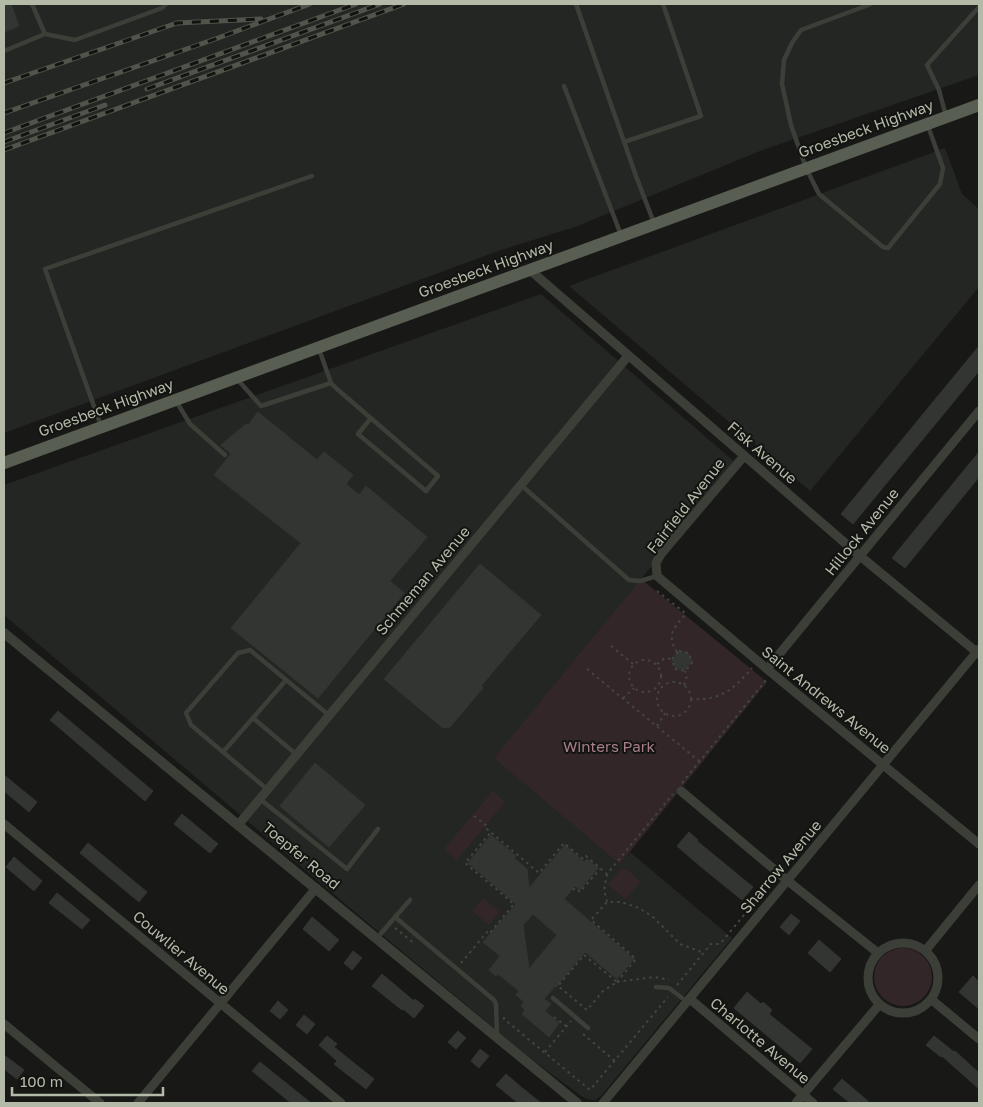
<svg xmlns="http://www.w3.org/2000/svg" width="983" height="1107" font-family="'Golos Text',sans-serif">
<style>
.built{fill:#242623}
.green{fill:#322629}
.building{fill:#333532;stroke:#323531;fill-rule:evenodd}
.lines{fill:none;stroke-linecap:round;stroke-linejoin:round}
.path{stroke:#43463e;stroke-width:2;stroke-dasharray:2.5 4;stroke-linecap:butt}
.service{stroke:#3b3f38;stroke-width:4.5}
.minor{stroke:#3b3f38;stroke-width:9}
.tertiary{stroke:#3b3f38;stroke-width:10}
.primary{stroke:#595e53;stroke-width:12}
.rail-casing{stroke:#50544a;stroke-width:5}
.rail{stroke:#131412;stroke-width:3;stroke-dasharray:9;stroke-linecap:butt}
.labels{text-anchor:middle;stroke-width:4;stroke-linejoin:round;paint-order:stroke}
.street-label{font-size:15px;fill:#b4baa8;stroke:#131412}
.park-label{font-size:15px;fill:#a77e8a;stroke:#131412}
</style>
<rect width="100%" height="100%" fill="#181917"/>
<g class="built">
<polygon points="4,4 979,4 979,75 760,151 575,227 501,250 4,433"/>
<polygon points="945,148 962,194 979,209 979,287 810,491 569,286"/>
<polygon points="541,294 737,464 641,579 621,863 630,852 732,938 601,1096 595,1100 587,1099 580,1095 530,1058 362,918 4,615 4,485"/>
</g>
<g class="green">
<polygon points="641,579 767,682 620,864 494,758"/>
<polygon points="493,791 505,802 457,860 444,849"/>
<polygon points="622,868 631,872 640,882 626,899 608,885"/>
<polygon points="483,898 500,912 489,925 472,911"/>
<circle cx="903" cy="977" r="29"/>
</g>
<g class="building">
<polygon points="4,4 11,4 19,26 4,32"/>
<polygon points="979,346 979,371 853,524 841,514"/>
<polygon points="258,412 317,460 324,452 353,475 346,484 359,495 366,486 427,537 390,581 404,593 318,698 231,628 301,543 214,475 231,454 221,445 246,424 248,425"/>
<polygon points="979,452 979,477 905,568 892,558"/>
<polygon points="480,564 541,615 481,686 483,688 450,727 443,728 384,679"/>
<polygon points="679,651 688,653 692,662 685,670 676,668 672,659"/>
<polygon points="58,711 153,791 145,801 50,720"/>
<polygon points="315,763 365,805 329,847 280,806"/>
<polygon points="4,775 37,802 29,812 4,791"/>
<polygon points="182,814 218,844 210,853 174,824"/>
<polygon points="689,832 698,840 697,841 753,887 742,900 700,866 677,846"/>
<path d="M 491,835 L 516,856 L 514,858 L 527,869 L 529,888 L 565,845 L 584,862 L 587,859 L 598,868 L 580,890 L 575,886 L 564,899 L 634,959 L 617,979 L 585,952 L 556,987 L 555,986 L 544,999 L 551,1004 L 545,1011 L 559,1023 L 549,1037 L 522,1014 L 525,1010 L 521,1006 L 524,1002 L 516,995 L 519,991 L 498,974 L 496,976 L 489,970 L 500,956 L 483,942 L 516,904 L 468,863 ZM 533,914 L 557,935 L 529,969 L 523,925 Z"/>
<polygon points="88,843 147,892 139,902 80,853"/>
<polygon points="14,857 42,881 34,891 6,867"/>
<polygon points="57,893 90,920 82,929 49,903"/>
<polygon points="791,914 800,921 789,935 780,927"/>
<polygon points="312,917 339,940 329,951 303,929"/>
<polygon points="819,940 841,959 830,972 808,953"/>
<polygon points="353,951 362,958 352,970 344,963"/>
<polygon points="382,974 414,1001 415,999 424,1006 414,1018 403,1009 402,1010 372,986"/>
<polygon points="973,976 979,982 979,1009 959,992"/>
<polygon points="747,992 761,1004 763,1002 772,1010 769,1014 812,1049 800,1063 734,1008"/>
<polygon points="278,1001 288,1010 280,1019 270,1011"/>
<polygon points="304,1015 315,1024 307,1034 296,1025"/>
<polygon points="458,1031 466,1038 456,1049 448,1042"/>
<polygon points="327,1036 337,1044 334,1047 374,1079 366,1089 334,1064 337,1061 319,1045"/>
<polygon points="934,1036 954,1052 955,1051 979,1073 979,1089 942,1056 941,1057 926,1045"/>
<polygon points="480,1049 489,1056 479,1068 471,1061"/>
<polygon points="4,1055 24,1070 17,1079 4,1069"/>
<polygon points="260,1062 281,1079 311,1103 291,1103 252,1071"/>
<polygon points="506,1074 521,1087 541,1103 518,1103 512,1098 496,1085"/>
<polygon points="842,1079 862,1096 870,1103 850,1103 833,1089"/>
</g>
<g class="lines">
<g class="path">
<polyline points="657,591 685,613"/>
<polyline points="611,646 633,664"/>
<polygon points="679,651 689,653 692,663 685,671 675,669 672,659"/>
<path d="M 677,652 C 666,635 674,627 686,614"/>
<circle cx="645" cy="676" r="16"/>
<polyline points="657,664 665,658 672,659"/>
<polyline points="587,669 699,761"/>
<circle cx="674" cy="699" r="17"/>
<polyline points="684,685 687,676 685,671"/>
<polyline points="623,698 634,688"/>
<path d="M 690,699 C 720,701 733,690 752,668"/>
<polyline points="657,726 665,713"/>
<polyline points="682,783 766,680"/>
<polyline points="474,816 488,827 487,829 539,873 564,843 583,859 586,856 607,874 673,794"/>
<polyline points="607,874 604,890 607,902"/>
<polyline points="573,890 575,888 580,892 600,869"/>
<polyline points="395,928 415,944"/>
<polygon points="584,955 617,982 603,991 587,1010 558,986"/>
<polyline points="461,963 488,931 490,933 514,904 465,863 491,832"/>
<polyline points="617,982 654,977 669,980"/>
<polyline points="617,982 636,959 591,920 607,902 621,902 639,908 653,917 680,944 704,953"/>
<polyline points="677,985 711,944 720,944 772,881"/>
<polyline points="504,1017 504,1019 590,1090 668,997"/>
<polyline points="554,1017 566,1026"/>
<polyline points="583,1034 615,1061"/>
<polyline points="545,1052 571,1021"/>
</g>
<g class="service">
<polyline points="576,4 636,176 654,223"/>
<polyline points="871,4 801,30 792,43 784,60 782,84 791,125 806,168 819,194 883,247 888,248 940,184 943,168 928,126"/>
<polyline points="45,34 75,40 162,8 166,4"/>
<polyline points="4,51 45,34 32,4"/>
<polyline points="564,86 621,235"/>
<polyline points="946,116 939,90 927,65 979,7"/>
<polyline points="624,142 701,116 663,4"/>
<polyline points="238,380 261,406 331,383 319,349"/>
<polyline points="331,383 337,389 438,476 426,491 358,434 371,418"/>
<polyline points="176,401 190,424 225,455"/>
<polyline points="101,426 45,269 312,176"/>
<polyline points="521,485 629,580 640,581 657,576"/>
<polyline points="286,680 253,718 297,755"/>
<polyline points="223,752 253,718"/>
<polyline points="268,790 191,725 186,713 238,653 250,650 330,716"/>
<polyline points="260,799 347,869 378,829"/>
<polyline points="395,917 494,1000 496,1004 497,1036"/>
<polyline points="377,938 410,900"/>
<polyline points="656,987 669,988 686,1001"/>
<polyline points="553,998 588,1028"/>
</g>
<g class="minor">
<polyline points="530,270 860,556 979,654"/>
<polyline points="744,456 661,554 656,563 657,576 767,669 979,844"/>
<polyline points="767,669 979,411"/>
<polyline points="681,791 788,881 878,953"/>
<polyline points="4,824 341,1103"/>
<polyline points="239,824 628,356"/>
<circle cx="903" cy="978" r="35"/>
<polyline points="926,950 979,885"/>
<polyline points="690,999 813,1103"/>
<polyline points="932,1000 979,1039"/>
<polyline points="4,1024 100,1103"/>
<polyline points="138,1103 316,888"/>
<polyline points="603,1103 979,649"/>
<polyline points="796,1103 879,1005"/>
</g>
<polyline class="tertiary" points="4,633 577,1103"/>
<polyline class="primary" points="4,463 979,105"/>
<g class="rail-casing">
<g id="rail">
<polyline points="4,83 177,23 261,19"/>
<polyline points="147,89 380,4"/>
<polyline points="4,113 218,38 310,4"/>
<polyline points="4,133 356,4"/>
<polyline points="4,142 105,105"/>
<polyline points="4,150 404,4"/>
</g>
</g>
<use href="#rail" class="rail"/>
</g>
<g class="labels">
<g class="street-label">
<text transform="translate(866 129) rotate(-20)" y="5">Groesbeck Highway</text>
<text transform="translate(486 269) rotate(-20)" y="5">Groesbeck Highway</text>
<text transform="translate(106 408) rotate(-20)" y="5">Groesbeck Highway</text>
<text transform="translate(762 453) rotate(41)" y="5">Fisk Avenue</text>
<text transform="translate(686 506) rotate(-52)" y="5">Fairfield Avenue</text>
<text transform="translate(862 532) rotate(-51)" y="5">Hillock Avenue</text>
<text transform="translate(423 581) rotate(-50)" y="5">Schmeman Avenue</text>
<text transform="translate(826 700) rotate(39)" y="5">Saint Andrews Avenue</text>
<text transform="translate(301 856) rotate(40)" y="5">Toepfer Road</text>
<text transform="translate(781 867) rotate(-50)" y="5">Sharrow Avenue</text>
<text transform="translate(181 953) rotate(40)" y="5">Couwlier Avenue</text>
<text transform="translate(760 1041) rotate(40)" y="5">Charlotte Avenue</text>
</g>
<g class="park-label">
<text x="609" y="752">Winters Park</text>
</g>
</g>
<rect width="983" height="1107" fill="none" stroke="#b4baa8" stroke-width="10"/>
<path d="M12 1087v8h151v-8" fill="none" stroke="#b4baa8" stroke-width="2.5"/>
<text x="20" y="1087" font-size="15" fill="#b4baa8" stroke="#131412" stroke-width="4" paint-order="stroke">100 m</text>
</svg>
